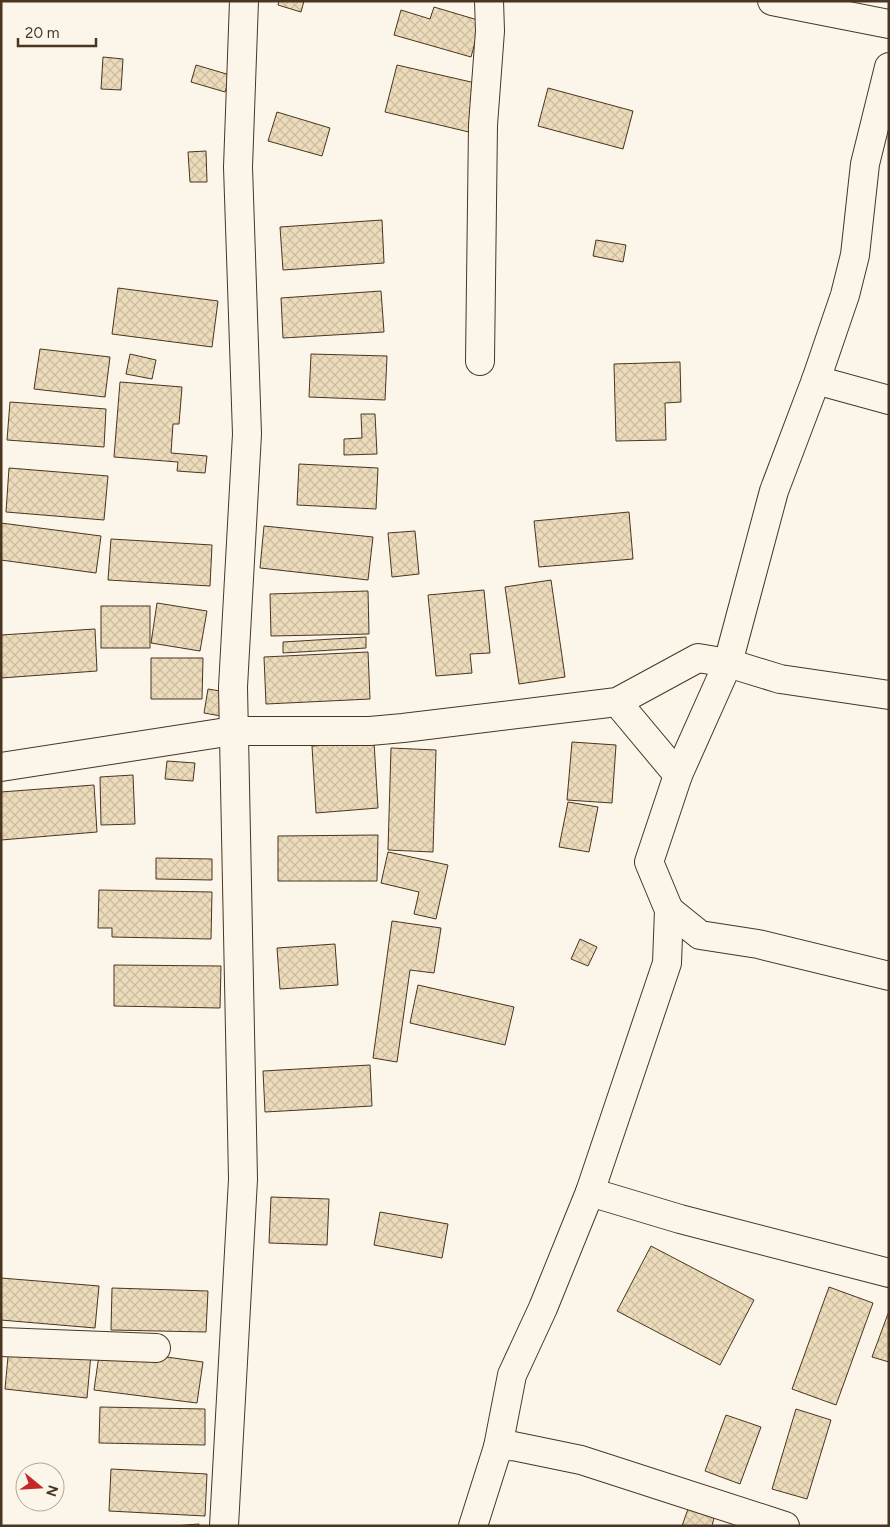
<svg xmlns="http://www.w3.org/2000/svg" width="890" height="1527" font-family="Figtree,sans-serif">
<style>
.building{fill:url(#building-cross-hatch);stroke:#4a3520}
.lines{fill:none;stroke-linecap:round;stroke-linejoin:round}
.minor-casing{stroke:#4a3520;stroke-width:30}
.minor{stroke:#fbf6e9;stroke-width:28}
</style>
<defs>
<pattern id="building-cross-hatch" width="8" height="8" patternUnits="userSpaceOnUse" patternTransform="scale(1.25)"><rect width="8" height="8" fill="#ecdcbc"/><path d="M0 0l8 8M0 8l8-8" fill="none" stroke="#ccbda1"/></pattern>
</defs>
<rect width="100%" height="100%" fill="#fbf6e9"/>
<g class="building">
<polygon points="279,1 304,1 301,12 278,5"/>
<polygon points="434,7 481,21 471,57 394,35 401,10 430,19"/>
<polygon points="103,57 123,59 121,90 101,89"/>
<polygon points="196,65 230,75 225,92 191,82"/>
<polygon points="397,65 484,85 473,133 385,112"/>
<polygon points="548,88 633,111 623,149 538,126"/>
<polygon points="277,112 330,128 322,156 268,141"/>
<polygon points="206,151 207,182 190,182 188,152"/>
<polygon points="382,220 384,263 283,270 280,227"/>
<polygon points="596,240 626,245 623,262 593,256"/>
<polygon points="118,288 218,301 212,347 112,334"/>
<polygon points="381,291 384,332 283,338 281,298"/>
<polygon points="40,349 110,357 105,397 34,389"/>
<polygon points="130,354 156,360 152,379 126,374"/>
<polygon points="311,354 387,356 385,400 309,397"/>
<polygon points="680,362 681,402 665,403 666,440 616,441 614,364"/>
<polygon points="120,382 182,387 179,424 173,424 171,453 207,456 205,473 177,471 178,462 114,457"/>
<polygon points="10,402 106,409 104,447 7,440"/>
<polygon points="361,414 375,414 377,454 344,455 344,439 362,438"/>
<polygon points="299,464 378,468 376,509 297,505"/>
<polygon points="9,468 108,476 104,520 6,512"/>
<polygon points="629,512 633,559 539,567 534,521"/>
<polygon points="1,523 101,536 96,573 1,560"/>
<polygon points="264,526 373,537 368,580 260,568"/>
<polygon points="415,531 419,574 392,577 388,533"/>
<polygon points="111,539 212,545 210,586 108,580"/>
<polygon points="551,580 565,677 519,684 505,587"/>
<polygon points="484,590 490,653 470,654 472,673 436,676 428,595"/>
<polygon points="368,591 369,634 271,636 270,594"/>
<polygon points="157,603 207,611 200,651 151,643"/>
<rect x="101" y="606" width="49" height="42"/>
<polygon points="95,629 97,671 1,678 1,635"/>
<polygon points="366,637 366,648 283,653 283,642"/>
<polygon points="368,652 370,699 266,704 264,657"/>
<polygon points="151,658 203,658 202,699 151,699"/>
<polygon points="208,689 226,692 221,716 204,713"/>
<polygon points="374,742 378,808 316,813 312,746"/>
<polygon points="572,742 616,745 612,803 567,800"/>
<polygon points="391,748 436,750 433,852 388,850"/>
<polygon points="167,761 195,763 193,781 165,779"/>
<polygon points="133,775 135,824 101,825 100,777"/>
<polygon points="94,785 97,832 1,840 1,792"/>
<polygon points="568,802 598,807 589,852 559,847"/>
<polygon points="378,835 377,881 278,881 278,836"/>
<polygon points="388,852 448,865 436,919 414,914 419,892 381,883"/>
<polygon points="156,858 212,859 212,880 156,879"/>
<polygon points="99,890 212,892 211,939 112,937 112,928 98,928"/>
<polygon points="392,921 441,928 434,973 410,970 397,1062 373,1058"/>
<polygon points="580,939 597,947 588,966 571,959"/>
<polygon points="335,944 338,985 280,989 277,948"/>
<polygon points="114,965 221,966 220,1008 114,1006"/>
<polygon points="418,985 514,1007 505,1045 410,1023"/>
<polygon points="370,1065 372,1106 265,1112 263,1071"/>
<polygon points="271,1197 329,1199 327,1245 269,1243"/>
<polygon points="380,1212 448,1224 442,1258 374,1245"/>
<polygon points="651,1246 754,1300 720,1365 617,1311"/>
<polygon points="1,1278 99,1286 95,1328 1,1320"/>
<polygon points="829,1287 873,1303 836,1405 792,1389"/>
<polygon points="112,1288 208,1291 206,1332 111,1330"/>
<polygon points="889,1311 889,1362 872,1357"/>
<polygon points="9,1346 91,1354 87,1398 5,1389"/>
<polygon points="100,1348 203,1362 197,1403 94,1390"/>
<polygon points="100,1407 205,1409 205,1445 99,1443"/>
<polygon points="796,1409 831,1420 807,1499 772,1489"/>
<polygon points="726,1415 761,1427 740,1484 705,1471"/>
<polygon points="111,1469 207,1474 205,1516 109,1511"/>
<polygon points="688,1509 714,1518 712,1526 682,1526"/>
<polygon points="199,1524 199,1526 174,1526"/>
</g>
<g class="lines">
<g class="minor-casing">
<g id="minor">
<polyline points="772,1 889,24"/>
<polyline points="480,361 483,125 490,31 489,1"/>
<polyline points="816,380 889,400"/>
<polyline points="617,702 678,775"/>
<polyline points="1,767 233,731 370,731 403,728 617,702 698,658 728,663 780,679 889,695"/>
<polyline points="669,910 700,935 758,944 889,976"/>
<polyline points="590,1192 680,1219 889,1273"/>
<polyline points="1,1342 156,1348"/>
<polyline points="498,1447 513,1446 581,1460 785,1526"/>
<polyline points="224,1526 243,1179 233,687 247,434 238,167 244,1"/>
<polyline points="473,1526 498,1447 512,1375 543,1308 590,1192 667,963 669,910 649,862 678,775 728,663 774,491 816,380 845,295 855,255 865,164 889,67"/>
</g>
</g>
<use href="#minor" class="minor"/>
</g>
<rect width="890" height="1527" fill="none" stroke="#4a3520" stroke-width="5"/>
<g transform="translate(40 1487) rotate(108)"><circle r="24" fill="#fbf6e9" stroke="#b4a999"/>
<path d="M0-4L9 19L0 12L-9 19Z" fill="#c62828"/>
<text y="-8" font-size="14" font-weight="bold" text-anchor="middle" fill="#4a3520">N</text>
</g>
<path d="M18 38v8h78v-8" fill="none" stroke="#4a3520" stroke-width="2.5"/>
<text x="25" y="38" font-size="15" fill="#4a3520" stroke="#fbf6e9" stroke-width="4" paint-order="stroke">20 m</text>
</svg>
